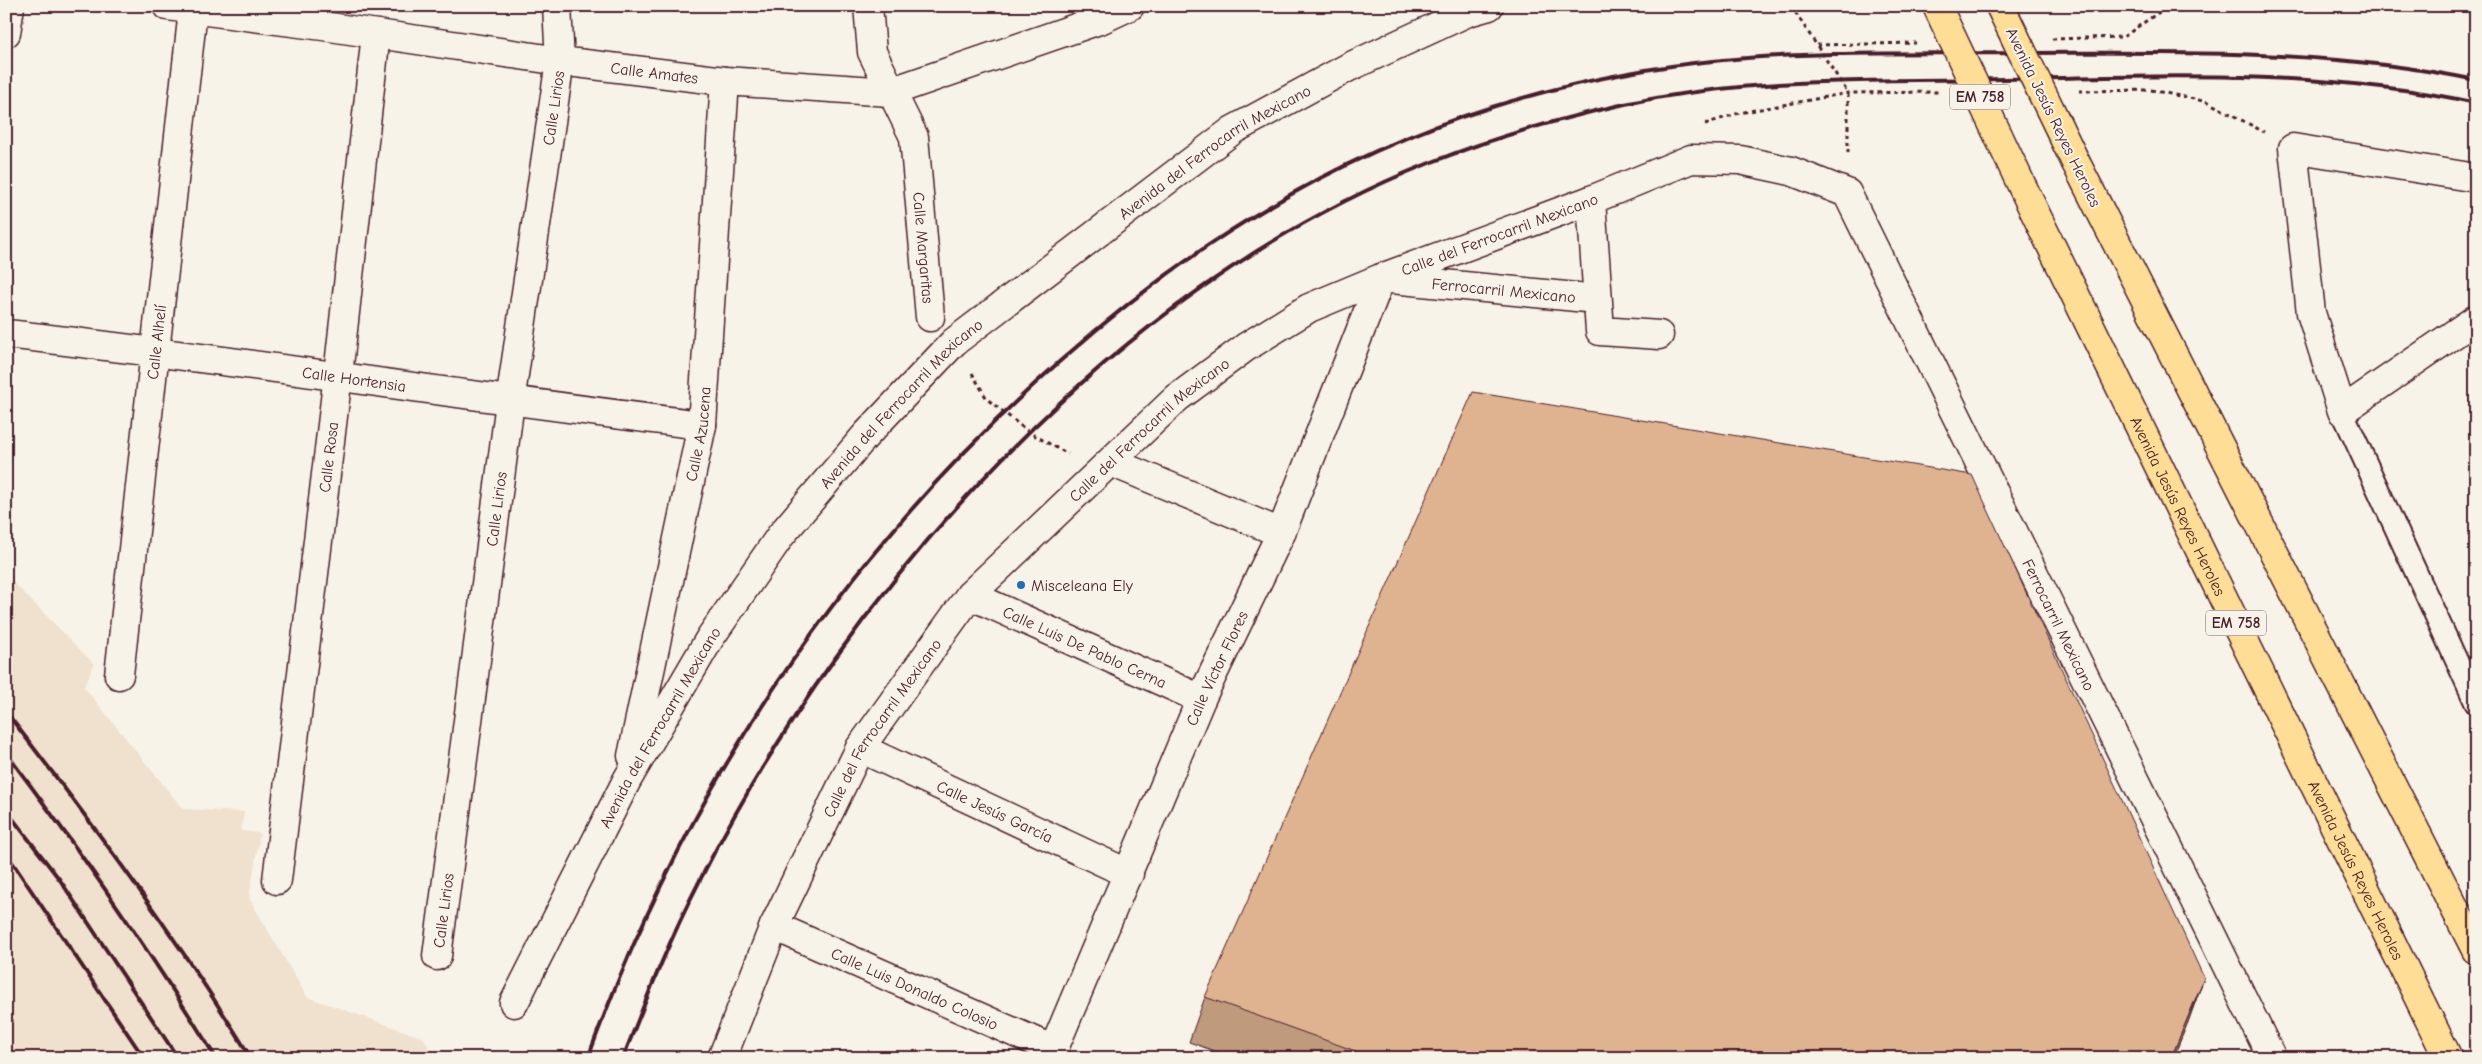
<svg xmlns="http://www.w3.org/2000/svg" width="2482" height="1064" font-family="'Comic Neue',sans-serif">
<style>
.built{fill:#f0e0ce}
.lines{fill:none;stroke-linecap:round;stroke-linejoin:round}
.lane-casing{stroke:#4a1f2b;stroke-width:25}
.street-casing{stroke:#4a1f2b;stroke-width:31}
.highway-casing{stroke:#4a1f2b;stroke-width:31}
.path{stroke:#4a1f2b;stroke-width:3;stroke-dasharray:4 4;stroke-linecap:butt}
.lane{stroke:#f7f3e8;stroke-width:21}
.street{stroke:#f7f3e8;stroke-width:28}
.highway{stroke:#fedd96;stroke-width:28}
.rail{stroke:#4a1f2b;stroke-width:4}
.highway-bridge-casing{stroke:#4a1f2b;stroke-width:31;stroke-linecap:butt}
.highway-bridge{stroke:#fedd96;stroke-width:28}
.wall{fill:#c09a7c;stroke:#4a1f2b}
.shaded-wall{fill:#9c7d65;stroke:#4a1f2b}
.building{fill:#dfb390;stroke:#4a1f2b}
.poi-dot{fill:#1f6fb2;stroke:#f7f3e8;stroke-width:2}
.labels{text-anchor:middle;stroke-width:4;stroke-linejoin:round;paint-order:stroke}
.shield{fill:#f7f3e8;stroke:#7e5f64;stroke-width:1}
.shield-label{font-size:15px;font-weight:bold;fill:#4a1f2b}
.street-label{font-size:16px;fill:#4a1f2b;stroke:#f7f3e8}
.poi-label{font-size:16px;fill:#4a1f2b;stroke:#f7f3e8;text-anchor:start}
</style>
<rect width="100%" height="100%" fill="#f7f3e8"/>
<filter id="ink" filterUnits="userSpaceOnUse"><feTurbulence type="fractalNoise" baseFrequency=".02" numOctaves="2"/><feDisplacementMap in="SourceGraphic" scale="10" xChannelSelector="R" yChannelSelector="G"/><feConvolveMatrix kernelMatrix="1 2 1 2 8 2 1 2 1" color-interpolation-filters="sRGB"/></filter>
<g filter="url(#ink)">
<polygon class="built" points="6,575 94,664 84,687 183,809 244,812 241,831 260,833 249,898 307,997 424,1038 433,1058 6,1058"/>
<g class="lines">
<g class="lane-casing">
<polyline id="lane" points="2342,411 2476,703"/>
</g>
<g class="street-casing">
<g id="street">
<path id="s1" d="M 167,6 L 323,26 L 560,61 L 725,81 L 890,92 L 1102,19 L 1130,6"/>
<path id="s2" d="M 868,6 L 872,52 L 914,137 L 930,317"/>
<polyline points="6,33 10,6"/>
<polyline points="2476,178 2293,148 2311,313 2342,411 2476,319"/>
<polyline points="1591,200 1600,331 1659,335"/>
<path id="s3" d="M 6,334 C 239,360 470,397 702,425"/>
<polyline points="1111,462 1281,533"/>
<path id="s4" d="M 970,595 L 1201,699"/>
<path id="s5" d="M 119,675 L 193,10"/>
<path id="s6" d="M 860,748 L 1129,874"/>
<path id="s7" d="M 632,756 L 702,425 L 725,81"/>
<path id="s8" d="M 277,880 L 338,375 L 376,34"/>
<path id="s9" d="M 774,926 L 1054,1050"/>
<path id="s10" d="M 437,956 L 510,402 L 560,61 L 557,6"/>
<path id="s11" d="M 514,1003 L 627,780 L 710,638 L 781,535 L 866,435 L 954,342 L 1233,130 L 1349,67 L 1468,12 L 1489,6"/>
<path id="s12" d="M 722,1058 L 774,926 L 860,748 L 970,595 L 1177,398 L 1246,347 L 1309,308 L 1381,278 L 1591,200 L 1691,159 L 1740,160 L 1791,171 L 1847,193 L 2272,1058"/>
<path id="s13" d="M 1050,1058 L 1201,699 L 1281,533 L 1381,278 L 1597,299"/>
</g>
</g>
<g class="highway-casing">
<g id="highway">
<polyline points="2076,163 2476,950"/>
<path id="s14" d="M 2023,188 L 2448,1058"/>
</g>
</g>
<g class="path">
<polyline points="1791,6 1848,93 1848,157"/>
<polyline points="2052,39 2123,37 2168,6"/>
<polyline points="1817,45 1916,43"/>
<polyline points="2079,91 2151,90 2208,102 2264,132"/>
<polyline points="1705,124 1739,113 1848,93 1940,92"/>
<polyline points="972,373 987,399 1030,433 1068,454"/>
</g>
<use href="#lane" class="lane"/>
<use href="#street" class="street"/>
<use href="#highway" class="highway"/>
<g class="rail">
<path d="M 6,712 C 93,824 177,937 251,1058"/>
<path d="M 6,753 C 81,852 151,953 216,1058"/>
<polyline points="6,810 60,880 178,1058"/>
<polyline points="6,853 144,1058"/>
<path d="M 588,1058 C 687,786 842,554 1059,362 C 1185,250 1330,157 1492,107 C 1566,84 1645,67 1723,60 C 1821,51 1920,54 2018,53 C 2171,53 2325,48 2476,80"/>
<path d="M 623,1058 C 647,997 671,936 701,878 C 850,585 1116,288 1427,164 C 1491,138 1558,119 1625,104 C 1750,77 1878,81 2004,79 C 2161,76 2322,69 2476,103"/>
</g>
<g class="highway-bridge-casing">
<g id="highway-bridge">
<polyline points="1937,6 2023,188"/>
<polyline points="2000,6 2076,163"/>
</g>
</g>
<use href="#highway-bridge" class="highway-bridge"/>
</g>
<polygon class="wall" points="2204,978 2188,1022 2173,1058 1234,1058 1189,1042 1205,997"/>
<polygon class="shaded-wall" points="2204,978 2188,1022 2173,1058 2171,1058"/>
<polygon class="building" points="1473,392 1972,475 2204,978 2171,1058 1375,1058 1205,997"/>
</g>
<circle class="poi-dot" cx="1021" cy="585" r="5"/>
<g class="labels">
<g class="shield">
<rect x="1950" y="84.5" width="60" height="25" rx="4"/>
<rect x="2206" y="610.5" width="60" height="25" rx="4"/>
</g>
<g class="shield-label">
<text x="1980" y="102">EM 758</text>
<text x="2236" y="628">EM 758</text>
</g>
<g class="street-label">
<text dy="6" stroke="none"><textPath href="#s1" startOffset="492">Calle Amates</textPath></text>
<text dy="6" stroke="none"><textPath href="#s10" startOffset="856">Calle Lirios</textPath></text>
<text transform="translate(2054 117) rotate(64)" y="6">Avenida Jesús Reyes Heroles</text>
<text dy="6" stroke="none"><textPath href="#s11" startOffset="1122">Avenida del Ferrocarril Mexicano</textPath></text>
<text dy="6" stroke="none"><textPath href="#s12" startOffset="1178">Calle del Ferrocarril Mexicano</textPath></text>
<text dy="6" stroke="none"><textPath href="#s2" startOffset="252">Calle Margaritas</textPath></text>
<text dy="6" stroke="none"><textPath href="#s13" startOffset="971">Ferrocarril Mexicano</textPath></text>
<text dy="6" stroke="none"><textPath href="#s5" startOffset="335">Calle Alhelí</textPath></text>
<text dy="6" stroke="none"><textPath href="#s3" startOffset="351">Calle Hortensia</textPath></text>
<text dy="6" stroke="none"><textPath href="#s11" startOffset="718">Avenida del Ferrocarril Mexicano</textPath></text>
<text dy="6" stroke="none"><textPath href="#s12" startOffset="772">Calle del Ferrocarril Mexicano</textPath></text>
<text dy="6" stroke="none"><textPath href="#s7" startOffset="329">Calle Azucena</textPath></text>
<text dy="6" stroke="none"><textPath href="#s8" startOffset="426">Calle Rosa</textPath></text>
<text dy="6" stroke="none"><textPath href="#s14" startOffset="354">Avenida Jesús Reyes Heroles</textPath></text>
<text dy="6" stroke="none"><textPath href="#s10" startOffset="451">Calle Lirios</textPath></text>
<text dy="6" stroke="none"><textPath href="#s12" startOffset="2026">Ferrocarril Mexicano</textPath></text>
<text dy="6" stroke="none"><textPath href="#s4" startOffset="126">Calle Luis De Pablo Cerna</textPath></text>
<text dy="6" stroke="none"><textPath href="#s13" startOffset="424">Calle Víctor Flores</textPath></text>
<text dy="6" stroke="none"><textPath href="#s11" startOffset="312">Avenida del Ferrocarril Mexicano</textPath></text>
<text dy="6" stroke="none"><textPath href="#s12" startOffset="368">Calle del Ferrocarril Mexicano</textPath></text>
<text dy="6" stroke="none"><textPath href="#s6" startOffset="149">Calle Jesús García</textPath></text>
<text dy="6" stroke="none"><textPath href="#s14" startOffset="759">Avenida Jesús Reyes Heroles</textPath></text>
<text dy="6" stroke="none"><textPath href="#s10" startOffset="46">Calle Lirios</textPath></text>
<text dy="6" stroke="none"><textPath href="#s9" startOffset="154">Calle Luis Donaldo Colosio</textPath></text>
</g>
<g class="poi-label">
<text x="1031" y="591">Misceleana Ely</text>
</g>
</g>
<rect width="2482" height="1064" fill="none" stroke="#f7f3e8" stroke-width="25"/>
<rect x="12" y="12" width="2457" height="1039" fill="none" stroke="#4a1f2b" stroke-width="2" filter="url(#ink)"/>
</svg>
